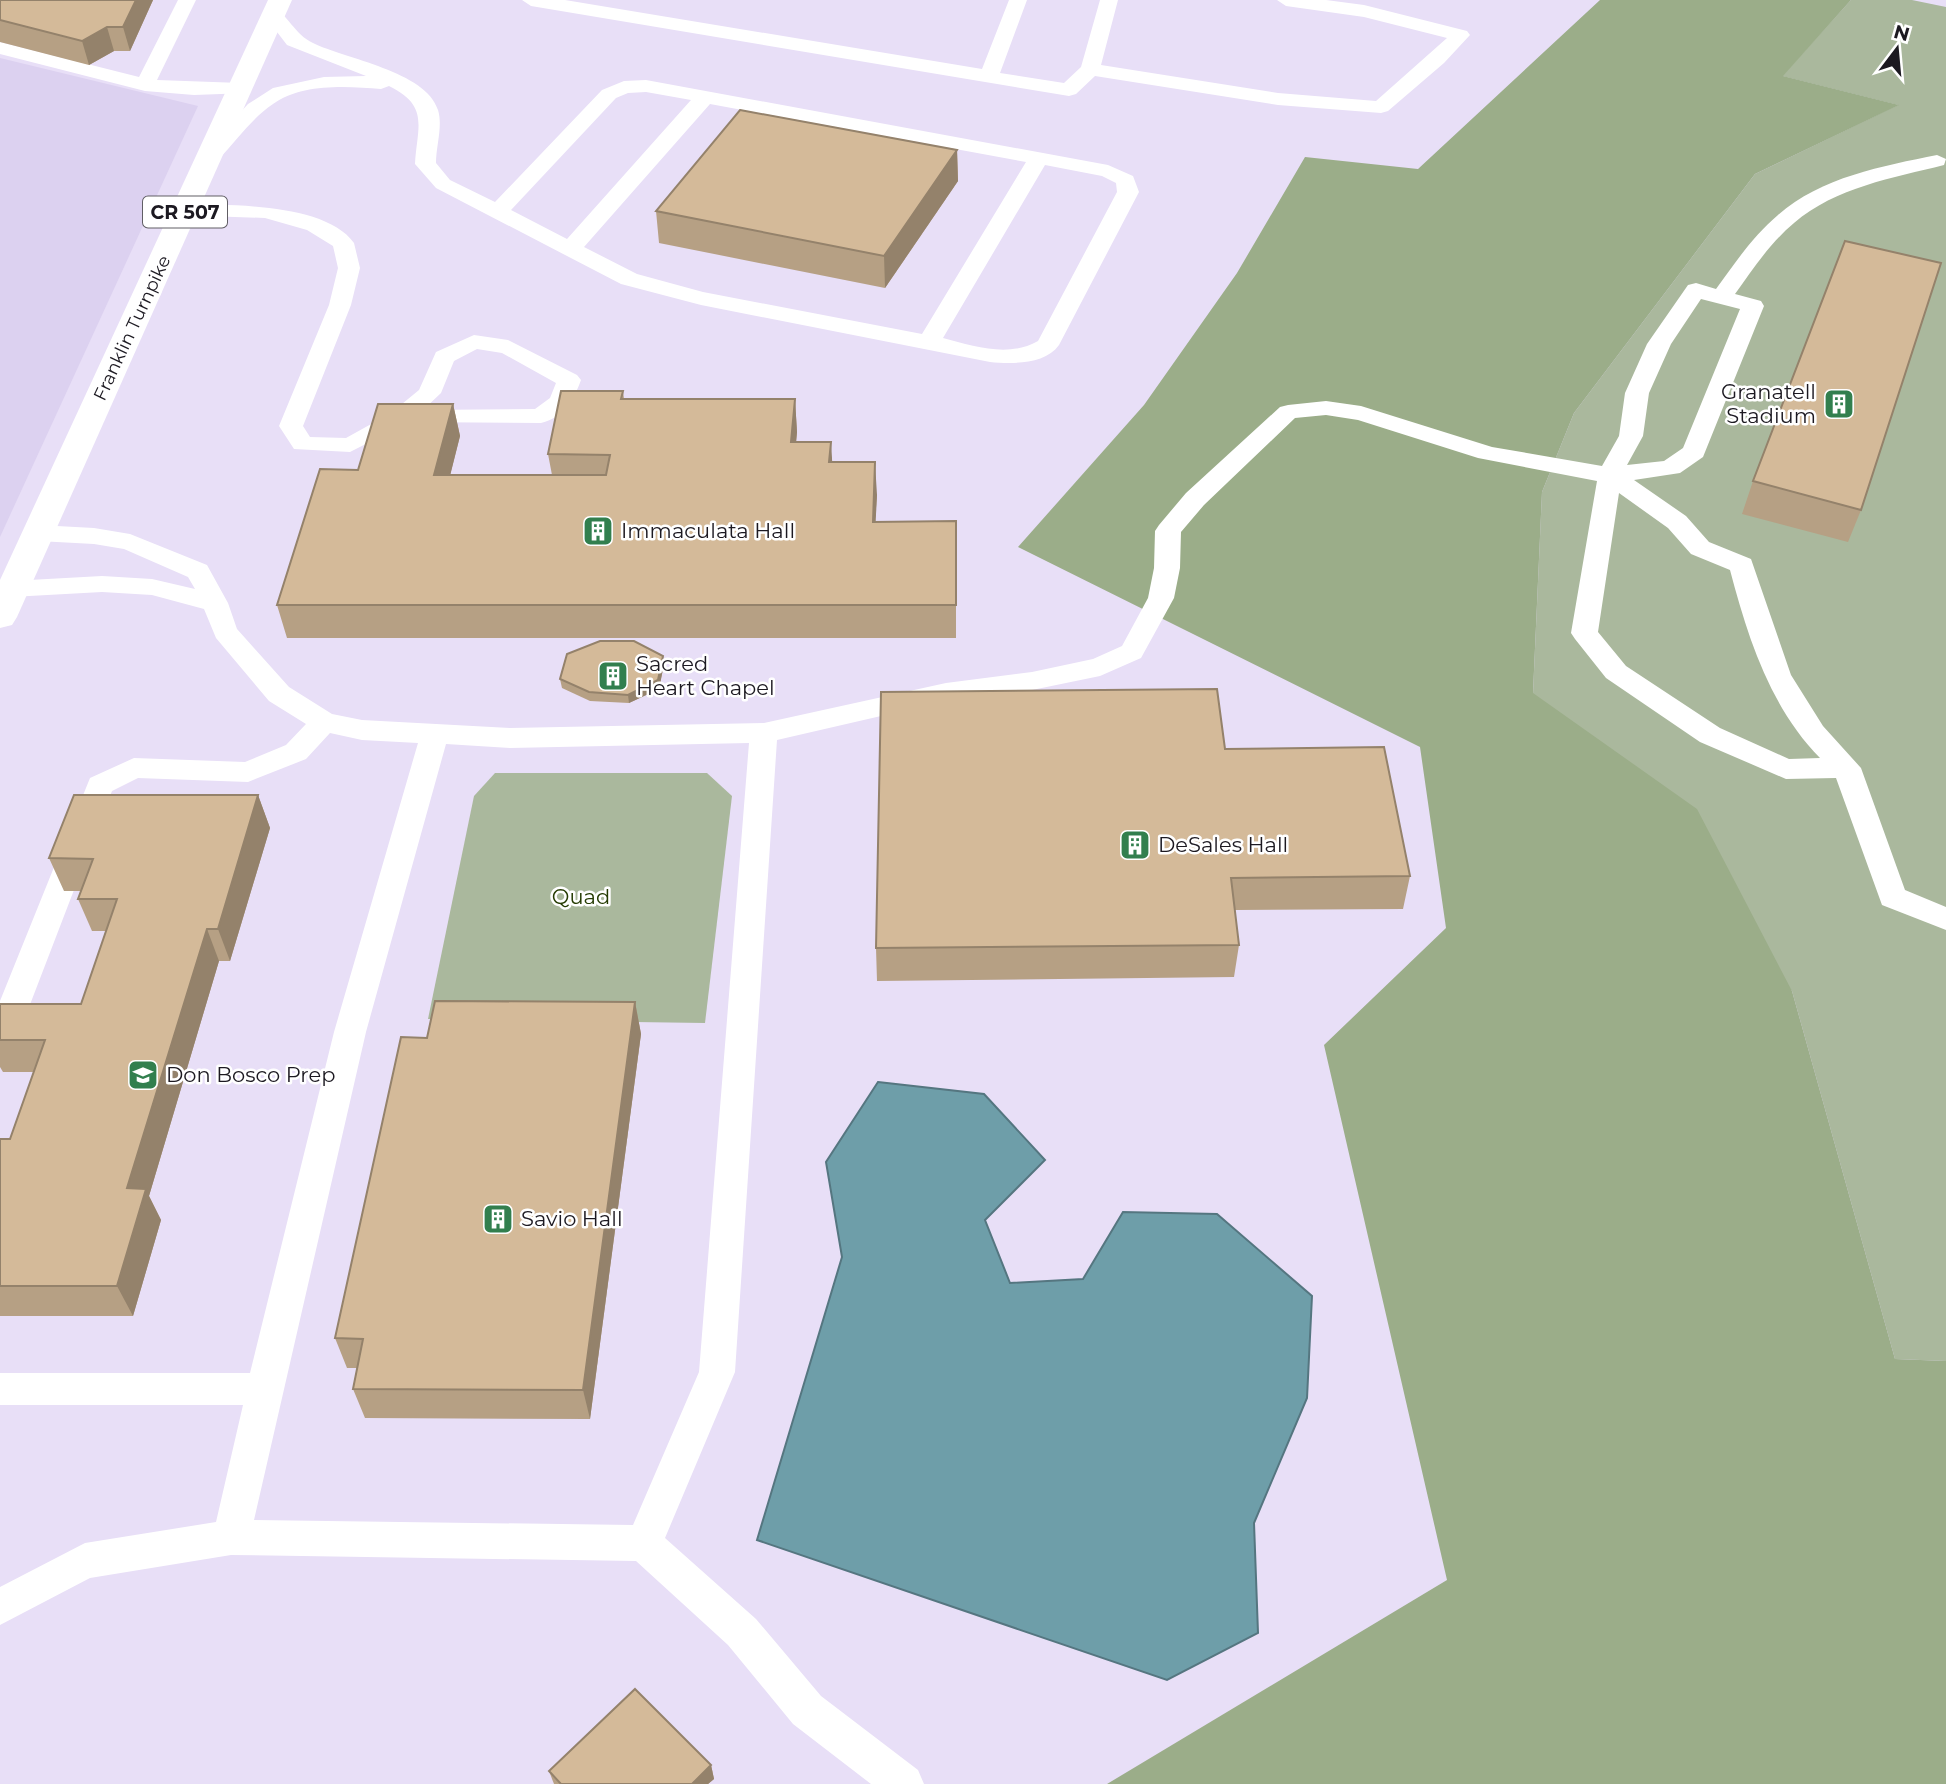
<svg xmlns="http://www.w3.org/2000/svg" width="1946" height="1784" font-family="Montserrat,sans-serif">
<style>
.built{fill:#dcd1f0}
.green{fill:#aab89d}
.forest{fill:#9bad89}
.water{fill:#6e9ea9;stroke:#557680;stroke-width:2}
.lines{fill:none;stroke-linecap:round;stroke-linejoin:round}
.service{fill:#fff;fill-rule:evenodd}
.primary{fill:#fff;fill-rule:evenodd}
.wall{fill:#b6a084}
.shaded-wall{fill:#94826b}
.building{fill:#d4ba99;stroke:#94826b;stroke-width:2}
.labels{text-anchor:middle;stroke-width:5;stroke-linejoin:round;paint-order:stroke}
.far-street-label{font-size:18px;fill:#1c1921;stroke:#fff}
.shield{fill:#fff;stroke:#605e64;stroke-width:2}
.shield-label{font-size:19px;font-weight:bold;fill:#1c1921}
.poi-label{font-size:21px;fill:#1c1921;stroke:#fff;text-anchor:start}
.park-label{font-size:21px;fill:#253b02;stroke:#fff}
</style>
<rect width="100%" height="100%" fill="#e8dff7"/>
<polygon class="built" points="0,58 198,106 0,537"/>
<g class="green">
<polygon points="1851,0 1912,0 1946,7 1946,1361 1895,1359 1792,991 1533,694 1542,492 1574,413 1755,174 1898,105 1782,76"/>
<polygon points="495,773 707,773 732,796 705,1023 428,1019 474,796"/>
</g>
<polygon class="forest" points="1600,0 1851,0 1783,76 1899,105 1755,174 1574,413 1542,492 1533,693 1697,809 1792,991 1895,1359 1946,1361 1946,1784 1107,1784 1447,1580 1324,1045 1446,928 1420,747 1018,547 1144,405 1237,273 1305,157 1418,169"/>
<polygon class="water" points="878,1082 984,1094 1045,1160 985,1220 1010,1283 1083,1279 1123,1212 1217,1214 1312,1296 1307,1398 1254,1523 1258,1633 1167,1680 757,1540 842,1257 826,1162"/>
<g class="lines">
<g class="service">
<polygon points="178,0 196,0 157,80 241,83 248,85 251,89 248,93 194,95 145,91 0,54 0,42 139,77"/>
<polygon points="522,0 565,0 982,69 1009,0 1027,0 1000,73 1064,83 1081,67 1100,0 1118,0 1101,65 1278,93 1376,101 1447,38 1364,17 1286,6 1277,0 1326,0 1364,5 1467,31 1470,35 1444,63 1388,111 1381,113 1278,105 1095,76 1076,94 1069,96 531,6"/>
<path d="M 274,9 C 286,12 295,35 313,43 C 345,59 426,71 438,110 C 443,126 436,146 436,163 L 450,180 L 495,202 L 602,90 L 624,81 L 646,80 L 1108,165 L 1133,176 L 1139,192 L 1059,345 C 1045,365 1011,364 990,362 L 701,305 L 621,284 L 436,188 L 415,164 C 417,127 430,106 389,86 L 381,89 C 348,86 301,83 273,104 C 252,118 236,141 219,159 L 205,159 L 202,155 L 205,151 L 248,104 L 273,88 L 324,77 L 366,76 L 287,45 L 264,15 ZM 646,92 L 691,100 L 567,239 L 511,210 L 616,98 L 628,93 ZM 710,104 L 1026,162 L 922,334 L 703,292 L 637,274 L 584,247 ZM 1045,165 L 1102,176 L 1116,183 L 1117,192 L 1038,341 C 1008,358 974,346 943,338 Z"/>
<path d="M 1937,155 L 1946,159 L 1944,165 C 1893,178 1836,187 1794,223 C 1770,243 1753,269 1735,294 L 1761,301 L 1764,306 L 1703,457 L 1680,473 L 1634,480 L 1686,516 L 1709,542 L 1751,559 L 1791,675 L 1823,726 L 1861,768 L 1905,890 L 1946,907 L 1946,930 L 1882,905 L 1836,778 L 1786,779 L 1700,742 L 1606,678 L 1575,639 L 1571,633 L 1597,481 L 1478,458 L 1358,420 L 1326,415 L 1295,418 L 1204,505 L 1181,532 L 1180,568 L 1174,598 L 1141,658 L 1100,676 L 1032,690 L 946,701 L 777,740 L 735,1372 L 665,1538 L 756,1619 L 821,1696 L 918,1770 L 924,1784 L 871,1784 L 793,1724 L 728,1645 L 636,1561 L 231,1555 L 90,1578 L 0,1625 L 0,1587 L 85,1543 L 216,1522 L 243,1405 L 0,1405 L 0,1373 L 250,1373 L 334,1032 L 418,743 L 362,740 L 330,733 L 306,759 L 248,782 L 138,778 L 112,791 L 16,1041 L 11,1050 L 0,1053 L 0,1001 L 90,778 L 134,758 L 245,762 L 286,745 L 306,724 L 269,701 L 216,638 L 204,609 L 152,595 L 102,592 L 11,597 L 2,595 L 2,583 L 11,581 L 102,576 L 152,579 L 195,589 L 188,577 L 124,549 L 94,544 L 38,541 L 29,539 L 25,533 L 29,527 L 38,525 L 94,528 L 130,534 L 207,565 L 228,603 L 237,629 L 289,687 L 332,714 L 362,720 L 510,728 L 764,723 L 946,683 L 1032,672 L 1093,659 L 1122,646 L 1148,598 L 1154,568 L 1155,531 L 1159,525 L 1186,493 L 1280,407 L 1288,405 L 1326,401 L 1361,406 L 1492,447 L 1602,466 L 1619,436 L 1625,393 L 1647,344 L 1688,285 L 1696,283 L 1716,289 C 1735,263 1753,236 1778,215 C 1821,177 1883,166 1937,155 ZM 1701,299 L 1740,309 L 1683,448 L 1664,461 L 1627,465 L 1643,436 L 1649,393 L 1671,344 ZM 1619,493 L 1668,528 L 1691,554 L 1730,570 C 1748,638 1770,707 1820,758 L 1789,759 L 1720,728 L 1626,666 L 1598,632 ZM 749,743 L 699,1372 L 633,1525 L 254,1520 L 366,1032 L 446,744 L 510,748 Z"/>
<path d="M 186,204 C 230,205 326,203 354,243 L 360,268 L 351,305 L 303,426 L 310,437 L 346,438 L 391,413 L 419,390 L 436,352 L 474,335 L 508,340 L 577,375 L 581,380 C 573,401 565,417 541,423 L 409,422 L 350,452 L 294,449 L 279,426 L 329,305 L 338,268 L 333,246 L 307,230 L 265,218 L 178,215 L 175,210 L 178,205 ZM 477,349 L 502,353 L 556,383 L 550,398 L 535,409 L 423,410 L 441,393 L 454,361 Z"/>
</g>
<polygon class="primary" points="268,0 292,0 17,617 12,625 0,628 0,580"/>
</g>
<g class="wall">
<polygon points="0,0 153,0 130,51 114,51 89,65 0,42"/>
<polygon points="957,150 958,181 885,288 659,243 656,211"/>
<polygon points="623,391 624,399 795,399 797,432 796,442 832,462 877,495 875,522 956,521 956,638 287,638 277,605 358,470 453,404 460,436 450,475 552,475 548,454"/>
<polygon points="1753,481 1861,510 1848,542 1742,514"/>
<polygon points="664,664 659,689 629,703 590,701 562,688 560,679"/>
<polygon points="1225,749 1410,876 1403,909 1235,910 1239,945 1234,977 877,981 876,948"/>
<polygon points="258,795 270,828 230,961 219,961 149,1196 161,1220 133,1316 0,1316 0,1139 10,1139 34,1072 3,1072 0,1067 0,1004 81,1004 106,931 92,931 78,899 81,891 64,891 49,858"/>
<polygon points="635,1002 641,1034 590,1419 365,1418 353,1389 357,1368 347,1368 335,1338 427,1038"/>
<polygon points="711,1765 714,1779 708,1784 554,1784 549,1771"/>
</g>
<g class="shaded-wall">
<polygon points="136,0 153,0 130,51 123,27"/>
<polygon points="107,27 114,51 89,65 82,41"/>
<polygon points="957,150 958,181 885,288 884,256"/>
<polygon points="795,399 797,432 793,475 791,442"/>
<polygon points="453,404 460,436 442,508 434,475"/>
<polygon points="831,442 833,475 829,462"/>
<polygon points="875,462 877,495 874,554 873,522"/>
<polygon points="663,656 664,664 659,689 629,703 628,695"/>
<polygon points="258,795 270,828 230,961 218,929"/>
<polygon points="207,929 219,961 149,1196 161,1220 133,1316 117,1286 127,1188"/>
<polygon points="635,1002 641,1034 590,1419 583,1390"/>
<polygon points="711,1765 714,1779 708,1784 692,1784"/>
</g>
<g class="building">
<polygon points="0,0 136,0 123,27 107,27 82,41 0,20"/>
<polygon points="740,110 957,150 884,256 656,211"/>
<polygon points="1845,241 1941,263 1861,510 1753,481"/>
<polygon points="561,391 623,391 621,399 795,399 791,442 831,442 829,462 875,462 873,522 956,521 956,605 277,605 320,469 358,470 378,404 453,404 434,475 606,475 610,455 548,454"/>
<polygon points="600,641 634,641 663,656 658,680 628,695 589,692 560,679 567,654"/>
<polygon points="1217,689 1225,749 1384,747 1410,876 1231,878 1239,945 876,948 881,692"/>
<polygon points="74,795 258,795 218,929 207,929 127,1188 146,1189 117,1286 0,1286 0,1139 10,1139 45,1040 0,1040 0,1004 81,1004 117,899 78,899 93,859 49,858"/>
<polygon points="435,1001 635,1002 583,1390 353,1389 363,1339 335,1338 401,1037 427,1038"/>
<polygon points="635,1689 711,1765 692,1784 561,1784 549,1771"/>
</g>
<defs>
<g id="building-square" transform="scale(1.575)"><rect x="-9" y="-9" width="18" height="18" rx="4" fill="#327f4e" stroke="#fff"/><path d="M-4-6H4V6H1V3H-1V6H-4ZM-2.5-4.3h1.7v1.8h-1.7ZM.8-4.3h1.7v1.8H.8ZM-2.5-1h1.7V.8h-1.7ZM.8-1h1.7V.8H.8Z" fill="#fff"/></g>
<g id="school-square" transform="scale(1.575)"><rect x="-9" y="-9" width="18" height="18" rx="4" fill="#327f4e" stroke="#fff"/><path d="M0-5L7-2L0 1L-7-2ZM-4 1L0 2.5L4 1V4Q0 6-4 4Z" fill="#fff"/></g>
</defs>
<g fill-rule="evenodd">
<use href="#building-square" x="1839" y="404"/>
<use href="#building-square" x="598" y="531"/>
<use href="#building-square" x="613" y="676"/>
<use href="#building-square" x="1135" y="845"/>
<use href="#school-square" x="143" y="1075"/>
<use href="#building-square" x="498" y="1219"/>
</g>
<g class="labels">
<g class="far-street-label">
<text transform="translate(132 328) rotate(-65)" y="6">Franklin Turnpike</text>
</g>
<rect class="shield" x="143" y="196.5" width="84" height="31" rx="5"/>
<g class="shield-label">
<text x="185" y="219">CR 507</text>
</g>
<g class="poi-label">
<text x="1816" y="399" text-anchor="end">Granatell<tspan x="1816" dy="24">Stadium</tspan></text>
<text x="621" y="538">Immaculata Hall</text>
<text x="636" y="671">Sacred<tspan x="636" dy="24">Heart Chapel</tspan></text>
<text x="1158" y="852">DeSales Hall</text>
<text x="166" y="1082">Don Bosco Prep</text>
<text x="521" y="1226">Savio Hall</text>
</g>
<g class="park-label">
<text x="581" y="904">Quad</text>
</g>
</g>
<g transform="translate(1897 49) rotate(16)" stroke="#ffffff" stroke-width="5" paint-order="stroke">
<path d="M0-5L12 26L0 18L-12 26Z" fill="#1c1921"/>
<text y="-10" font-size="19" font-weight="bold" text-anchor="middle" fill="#1c1921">N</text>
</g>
</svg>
